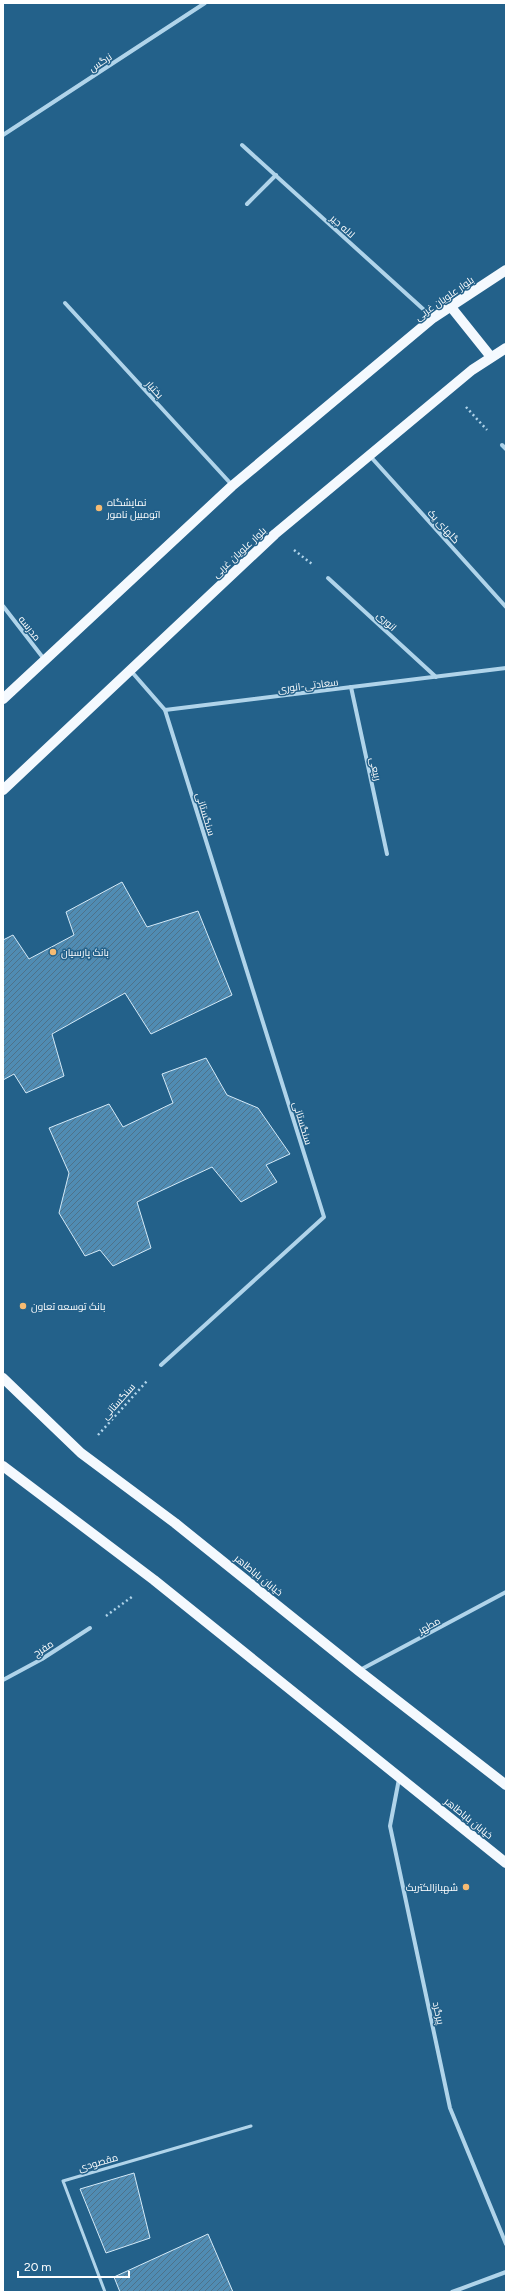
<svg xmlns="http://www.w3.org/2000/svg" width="509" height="2295" font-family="Figtree,Cairo,sans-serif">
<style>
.building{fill:url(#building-hatch);stroke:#d4eaf8}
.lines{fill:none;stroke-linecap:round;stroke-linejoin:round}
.path{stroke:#b0d4ea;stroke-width:2.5;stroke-dasharray:2 3;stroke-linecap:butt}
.service{stroke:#b0d4ea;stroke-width:3}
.minor{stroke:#b0d4ea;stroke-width:4}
.primary{stroke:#f4f9fe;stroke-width:10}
.poi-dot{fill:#f6bb72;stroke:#23618a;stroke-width:1.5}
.labels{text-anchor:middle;stroke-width:3;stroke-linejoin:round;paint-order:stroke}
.street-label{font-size:10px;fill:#fff;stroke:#23618a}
.poi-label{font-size:10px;fill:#fff;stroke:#23618a;text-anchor:start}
</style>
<defs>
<pattern id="building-hatch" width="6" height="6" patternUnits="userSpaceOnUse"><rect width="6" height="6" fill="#508cb3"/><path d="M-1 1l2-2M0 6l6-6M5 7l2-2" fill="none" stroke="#4e728a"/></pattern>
</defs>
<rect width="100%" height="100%" fill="#23618a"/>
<g class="building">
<polygon points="122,882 147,927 198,911 232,995 151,1034 125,993 52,1034 64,1076 26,1093 14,1074 3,1080 3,940 13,935 29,959 74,935 66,912"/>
<polygon points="206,1058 227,1095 258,1108 290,1154 266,1165 277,1182 241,1202 212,1167 137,1202 151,1248 113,1266 100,1250 85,1256 59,1213 69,1173 49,1128 109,1104 123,1127 173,1103 162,1074"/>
<polygon points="134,2173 150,2238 106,2253 80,2189"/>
<polygon points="208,2234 233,2292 120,2292 114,2277"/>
</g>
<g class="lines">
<g class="path">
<polyline points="466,407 487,430"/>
<polyline points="294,550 312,564"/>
<polyline points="98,1435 147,1381"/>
<polyline points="106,1616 133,1596"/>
</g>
<polyline class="service" points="105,2292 63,2181 251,2126"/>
<g class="minor">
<polyline points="3,135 205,3"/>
<polyline points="242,145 433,318"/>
<polyline points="247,204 276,175"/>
<polyline points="65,303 232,485"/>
<polyline points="502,445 506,449"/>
<polyline points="370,456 506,607"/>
<polyline points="328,578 436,677"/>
<polyline points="3,606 44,659"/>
<polyline points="131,671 165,710 506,668"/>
<polyline points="351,687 387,854"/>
<polyline points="161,1365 324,1217 165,710"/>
<polyline points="360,1670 506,1592"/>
<polyline points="3,1680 42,1659 90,1628"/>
<polyline points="399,1779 390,1826 450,2108 506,2244"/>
<polyline points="452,2292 506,2272"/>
</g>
<g class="primary">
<polyline points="451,307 491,357"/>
<polyline points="3,699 232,486 433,318 506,270"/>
<polyline points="3,790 275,534 472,370 506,348"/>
<polyline points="3,1378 81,1453 175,1523 359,1671 506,1785"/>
<polyline points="3,1466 154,1580 506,1863"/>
</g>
</g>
<g class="poi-dot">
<circle cx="99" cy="508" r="4"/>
<circle cx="53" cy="952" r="4"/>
<circle cx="23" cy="1306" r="4"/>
<circle cx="466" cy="1887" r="4"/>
</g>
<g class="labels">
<g class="street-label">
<text transform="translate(100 62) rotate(-33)" y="4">نرگس</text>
<text transform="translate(343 226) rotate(42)" y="4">لاله جیر</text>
<text transform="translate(444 298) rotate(-35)" y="4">بلوار علویان غربی</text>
<text transform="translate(155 389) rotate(48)" y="4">بختیار</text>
<text transform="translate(444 526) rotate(48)" y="4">گلهای یک</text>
<text transform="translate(239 552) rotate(-43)" y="4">بلوار علویان غربی</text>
<text transform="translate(387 621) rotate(43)" y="4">انوری</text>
<text transform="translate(30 628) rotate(52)" y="4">مدرسه</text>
<text transform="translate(308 685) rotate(-7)" y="4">سعادتی-انوری</text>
<text transform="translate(376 769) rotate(78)" y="4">ربیعی</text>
<text transform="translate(206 814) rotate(73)" y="4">سنگستانی</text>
<text transform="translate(303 1123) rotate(73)" y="4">سنگستانی</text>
<text transform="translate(118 1401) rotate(-48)" y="4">سنگستانی</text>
<text transform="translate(259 1575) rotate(39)" y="4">خیابان باباطاهر</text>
<text transform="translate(429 1625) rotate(-28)" y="4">مطهر</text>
<text transform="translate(43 1648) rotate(-32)" y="4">مفرح</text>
<text transform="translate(469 1818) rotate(39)" y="4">خیابان باباطاهر</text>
<text transform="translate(439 2013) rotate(78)" y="4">پیرگرد</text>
<text transform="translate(98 2162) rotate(-16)" y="4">مقصودی</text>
</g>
<g class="poi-label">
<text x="107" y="506">نمایشگاه<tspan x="107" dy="12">اتومبیل نامور</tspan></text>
<text x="61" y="956">بانک پارسیان</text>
<text x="31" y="1310">بانک توسعه تعاون</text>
<text x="458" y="1891" text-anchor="end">شهبازالکتریک</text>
</g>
</g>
<rect width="509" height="2295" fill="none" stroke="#ffffff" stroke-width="8"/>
<path d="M18 2271v6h111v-6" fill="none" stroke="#ffffff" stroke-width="2"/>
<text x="24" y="2271" font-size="12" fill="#ffffff" stroke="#23618a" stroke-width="3" paint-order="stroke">20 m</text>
</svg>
